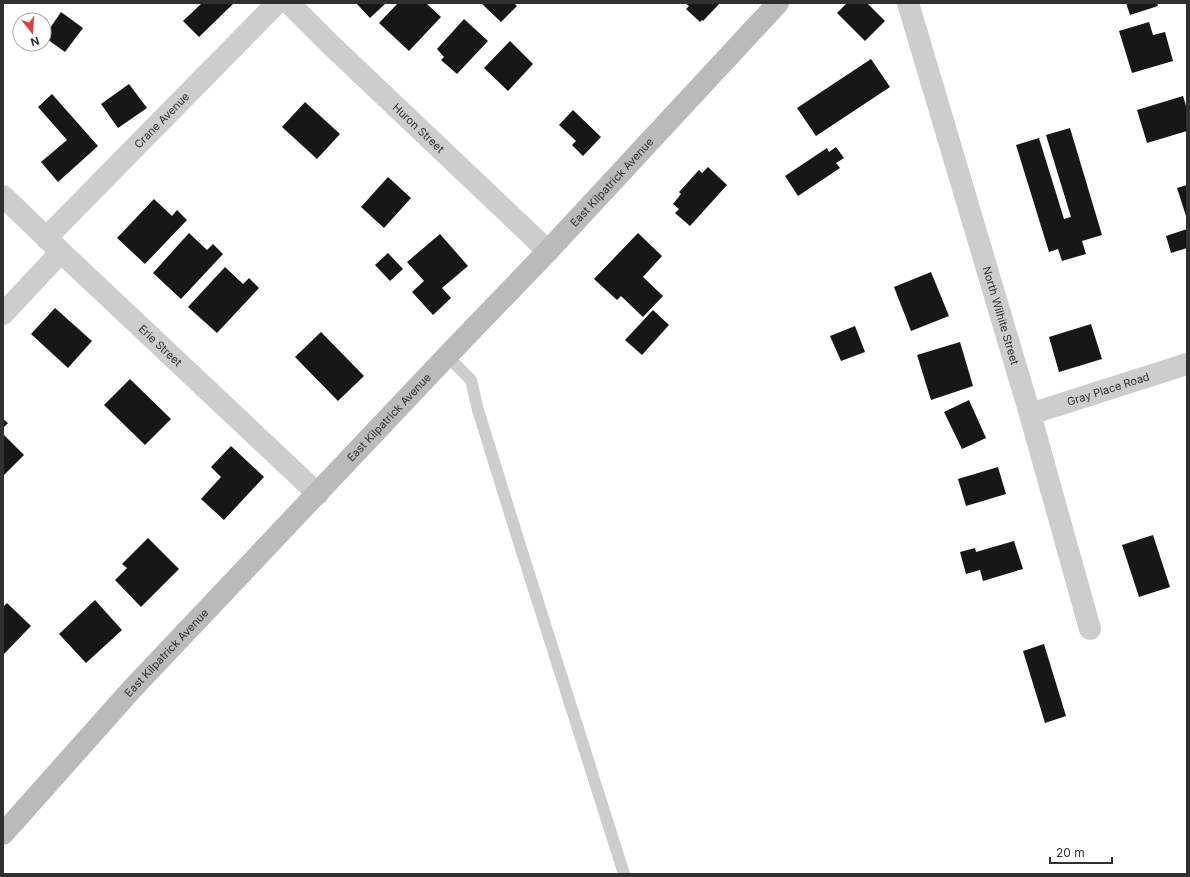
<svg xmlns="http://www.w3.org/2000/svg" width="1190" height="877" font-family="Inter,sans-serif">
<style>
.building{fill:#171717}
.lines{fill:none;stroke-linecap:round;stroke-linejoin:round}
.lane{stroke:#cdcdcd;stroke-width:12}
.street{stroke:#cdcdcd;stroke-width:22}
.secondary{stroke:#bababa;stroke-width:22}
.labels{text-anchor:middle;stroke-width:4;stroke-linejoin:round;paint-order:stroke}
.street-label{font-size:11px;fill:#303030;stroke:#fff}
</style>
<rect width="100%" height="100%" fill="#fff"/>
<g class="building">
<polygon points="202,3 234,3 199,37 183,21"/>
<polygon points="356,3 386,3 370,18"/>
<polygon points="398,3 426,3 441,17 409,51 379,23"/>
<polygon points="481,3 514,3 517,6 501,22"/>
<polygon points="685,3 720,3 703,21 702,20 700,22 686,9 689,6"/>
<polygon points="847,3 867,3 885,21 865,41 837,13"/>
<polygon points="1126,3 1157,3 1158,6 1130,15"/>
<polygon points="61,12 83,28 65,52 44,37"/>
<polygon points="464,19 488,41 457,74 441,60 444,57 437,49"/>
<polygon points="1149,22 1153,35 1165,32 1173,61 1132,73 1119,31"/>
<polygon points="510,41 533,64 508,91 484,68"/>
<polygon points="871,59 890,87 816,136 797,108"/>
<polygon points="129,84 147,108 118,128 101,104"/>
<polygon points="52,94 98,146 58,182 41,162 67,140 38,107"/>
<polygon points="1183,96 1187,109 1187,131 1147,143 1137,110"/>
<polygon points="305,102 340,134 317,159 282,127"/>
<polygon points="573,110 601,137 583,156 572,145 576,141 559,125"/>
<polygon points="1070,128 1102,235 1082,241 1086,254 1062,261 1058,249 1049,252 1016,145 1039,138 1064,219 1071,217 1046,135"/>
<polygon points="836,147 844,158 836,163 840,168 798,196 785,176 827,148 829,152"/>
<polygon points="708,167 727,185 690,226 675,213 679,209 673,204 681,194 679,192 699,170 702,173"/>
<polygon points="388,177 411,198 384,228 361,207"/>
<polygon points="1187,185 1187,219 1177,188"/>
<polygon points="154,199 172,216 177,210 187,220 145,264 117,238"/>
<polygon points="1187,229 1187,248 1171,253 1166,236"/>
<polygon points="189,233 207,250 213,244 223,254 181,299 153,273"/>
<polygon points="638,233 662,256 643,277 663,296 643,317 621,296 617,300 594,279"/>
<polygon points="440,234 468,266 442,288 451,298 433,315 412,292 424,281 407,262"/>
<polygon points="388,253 403,269 390,281 375,265"/>
<polygon points="225,267 243,284 249,278 259,288 217,333 188,307"/>
<polygon points="931,272 949,316 911,331 894,287"/>
<polygon points="55,308 92,341 68,368 31,334"/>
<polygon points="653,310 669,325 642,355 625,340"/>
<polygon points="1091,324 1102,359 1059,372 1049,337"/>
<polygon points="855,326 865,352 841,361 830,336"/>
<polygon points="321,332 364,376 338,401 295,357"/>
<polygon points="960,342 973,386 931,400 917,355"/>
<polygon points="130,379 171,419 145,445 104,405"/>
<polygon points="969,400 986,438 962,449 944,412"/>
<polygon points="3,419 8,423 3,428"/>
<polygon points="3,434 24,455 3,476"/>
<polygon points="231,446 264,477 224,520 201,499 221,477 211,467"/>
<polygon points="998,467 1006,494 966,506 958,479"/>
<polygon points="1153,535 1170,587 1139,597 1122,545"/>
<polygon points="148,538 179,569 141,607 115,580 127,568 122,564"/>
<polygon points="1014,541 1023,569 983,581 980,570 966,574 960,552 975,548 976,552"/>
<polygon points="95,600 122,630 86,663 59,634"/>
<polygon points="7,603 31,626 3,655 3,607"/>
<polygon points="1044,644 1066,716 1045,723 1023,651"/>
</g>
<g class="lines">
<polyline class="lane" points="447,356 471,380 478,410 518,539 624,874"/>
<g class="street">
<path id="s1" d="M 289,3 L 332,46 L 548,251"/>
<path id="s2" d="M 908,3 L 1030,414 L 1090,629"/>
<path id="s3" d="M 3,196 L 61,252 L 318,494"/>
<path id="s4" d="M 46,238 L 277,3"/>
<polyline points="3,314 61,252"/>
<path id="s5" d="M 1030,414 L 1187,364"/>
</g>
<path class="secondary" id="s6" d="M 3,834 L 132,689 L 447,356 L 548,251 L 778,3"/>
</g>
<g class="labels">
<g class="street-label">
<text dy="4" stroke="none"><textPath href="#s4" startOffset="165">Crane Avenue</textPath></text>
<text dy="4" stroke="none"><textPath href="#s1" startOffset="180">Huron Street</textPath></text>
<text dy="4" stroke="none"><textPath href="#s6" startOffset="892">East Kilpatrick Avenue</textPath></text>
<text dy="4" stroke="none"><textPath href="#s2" startOffset="326">North Wilhite Street</textPath></text>
<text dy="4" stroke="none"><textPath href="#s3" startOffset="217">Erie Street</textPath></text>
<text dy="4" stroke="none"><textPath href="#s5" startOffset="82">Gray Place Road</textPath></text>
<text dy="4" stroke="none"><textPath href="#s6" startOffset="568">East Kilpatrick Avenue</textPath></text>
<text dy="4" stroke="none"><textPath href="#s6" startOffset="244">East Kilpatrick Avenue</textPath></text>
</g>
</g>
<rect width="1190" height="877" fill="none" stroke="#303030" stroke-width="8"/>
<g transform="translate(32 32) rotate(163)"><circle r="19" fill="#ffffff" stroke="#acacac"/>
<path d="M0-3L7 15L0 10L-7 15Z" fill="#db443d"/>
<text y="-6" font-size="11" font-weight="bold" text-anchor="middle" fill="#303030">N</text>
</g>
<path d="M1050 857v6h62v-6" fill="none" stroke="#303030" stroke-width="2"/>
<text x="1056" y="857" font-size="12" fill="#303030" stroke="#ffffff" stroke-width="3" paint-order="stroke">20 m</text>
</svg>
